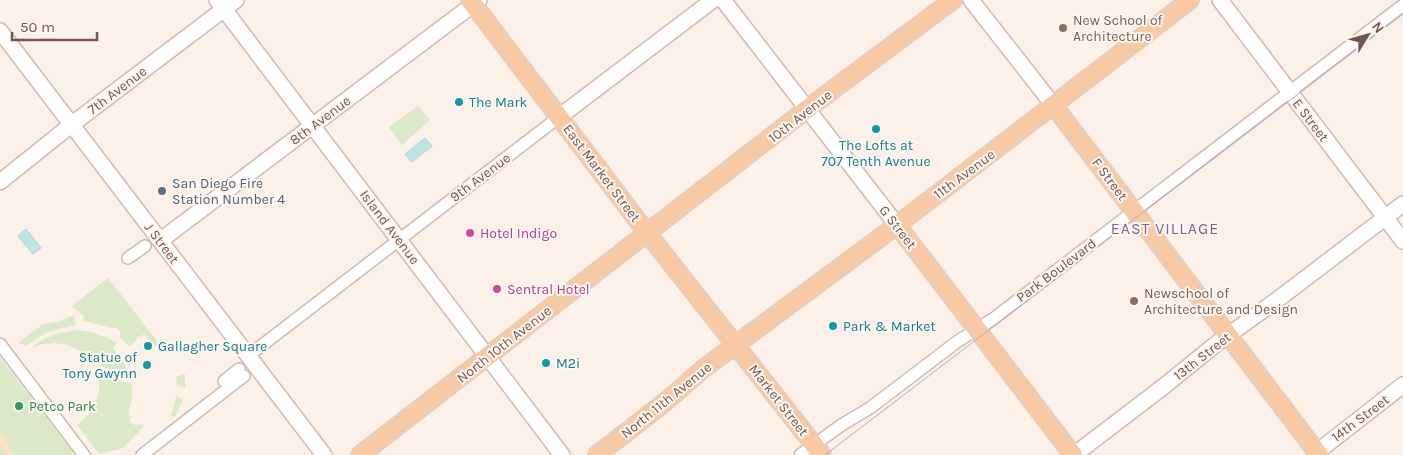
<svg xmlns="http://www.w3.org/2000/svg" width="1403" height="455" font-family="Karla,sans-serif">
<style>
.green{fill:#dbe9c8}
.sand{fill:#f9e5c6}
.water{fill:#bee5e4;stroke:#a5d6d5}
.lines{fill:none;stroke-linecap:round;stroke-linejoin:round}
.street-casing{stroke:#d0bab2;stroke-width:14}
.secondary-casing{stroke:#d3b9b0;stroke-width:18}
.primary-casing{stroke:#d9cfcd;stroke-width:20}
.street{stroke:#fff;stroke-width:11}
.secondary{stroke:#fff;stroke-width:15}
.primary{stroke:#f7caa5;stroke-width:18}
.tram{stroke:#b2a7c6;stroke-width:1}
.education-dot{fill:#8d6e63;stroke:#fef6f0;stroke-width:2}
.culture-dot{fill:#0f9aa8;stroke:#fef6f0;stroke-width:2}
.service-dot{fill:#5c6f8a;stroke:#fef6f0;stroke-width:2}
.hotel-dot{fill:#d1479c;stroke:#fef6f0;stroke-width:2}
.leisure-dot{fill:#2e9e5b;stroke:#fef6f0;stroke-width:2}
.labels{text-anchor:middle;stroke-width:4;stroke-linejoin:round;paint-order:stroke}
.education-label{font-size:14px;fill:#785e54;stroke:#fef6f0;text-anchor:start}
.street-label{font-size:14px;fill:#76554e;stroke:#fef6f0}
.culture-label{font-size:14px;fill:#0d838f;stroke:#fef6f0;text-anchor:start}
.service-label{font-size:14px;fill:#4e5e75;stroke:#fef6f0;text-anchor:start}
.hotel-label{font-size:14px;fill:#b23c85;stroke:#fef6f0;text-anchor:start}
.leisure-label{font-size:14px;fill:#27864d;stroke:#fef6f0;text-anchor:start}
.quarter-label{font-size:16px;letter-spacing:1px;fill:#7a6691;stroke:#fef6f0}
</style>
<rect width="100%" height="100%" fill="#fcf1e9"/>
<g class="green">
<polygon points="418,106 430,120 402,145 389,127"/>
<path d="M 108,278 L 157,341 L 157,346 L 152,343 L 144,334 L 141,337 L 138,336 L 135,342 L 130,346 L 120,337 L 120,331 L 117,328 C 107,328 95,323 84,321 L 83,315 L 72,306 Z"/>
<path d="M 74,316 L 76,324 L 74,326 C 54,329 43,332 27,346 L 18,343 L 43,324 L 62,321 L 67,317 Z"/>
<path d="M 77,330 C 92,332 104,335 117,343 L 113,348 L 124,363 L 129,373 C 121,371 96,366 91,362 C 87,359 85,354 80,351 C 65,341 48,342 32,347 C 47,336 58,333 77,330 Z"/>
<polygon points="0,357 75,455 0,455"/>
<polygon points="185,374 185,388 177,385 176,376"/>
<path d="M 98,375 L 132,384 L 132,399 L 128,415 L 131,416 L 130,421 L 134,425 L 139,424 L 144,426 L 123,448 L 99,454 L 77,425 C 93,413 103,395 98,375 Z"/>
<polygon points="176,396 183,399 175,417 171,416"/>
</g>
<polygon class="sand" points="0,432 15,455 6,455 0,446"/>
<g class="water">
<polygon points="425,138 432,146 412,162 405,154"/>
<polygon points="26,229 41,248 33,254 18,236"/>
</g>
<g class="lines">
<g class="street-casing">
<g id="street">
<polyline points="128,258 145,246"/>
<polyline points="0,344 84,455"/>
<polyline points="248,356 559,117"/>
<polyline points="224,381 239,369"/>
<polyline points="142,455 244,376"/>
<polyline points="800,455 843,424 870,408 958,341 993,319 1403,5"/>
</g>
</g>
<g class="secondary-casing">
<g id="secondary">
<polyline points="217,0 562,455"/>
<polyline points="723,0 897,225"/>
<polyline points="971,0 1054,106"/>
<polyline points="1220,0 1403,241"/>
<polyline points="0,31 324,455"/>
<polyline points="559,117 713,0"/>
<polyline points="0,182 71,125 236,0"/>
<polyline points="161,240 479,0"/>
<polyline points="1317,452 1403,385"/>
<polyline points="1074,455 1163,387 1216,344 1277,300 1403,204"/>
</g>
</g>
<g class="primary-casing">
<g id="primary">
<polyline points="470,0 648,234 822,455"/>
<polyline points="1054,106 1319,455"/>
<polyline points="897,225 1073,455"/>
<polyline points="360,455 807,109 953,0"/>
<polyline points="597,455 664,403 703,369 897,225 1190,0"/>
</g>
</g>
<use href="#street" class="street"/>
<use href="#secondary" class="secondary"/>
<use href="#primary" class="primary"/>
<polyline class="tram" points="825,455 1403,14"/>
</g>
<g class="education-dot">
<circle cx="1063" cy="28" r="5"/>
<circle cx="1134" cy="301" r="5"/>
</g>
<g class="culture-dot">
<circle cx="459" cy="102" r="5"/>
<circle cx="876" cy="129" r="5"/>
<circle cx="833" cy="326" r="5"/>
<circle cx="148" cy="346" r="5"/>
<circle cx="546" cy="363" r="5"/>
<circle cx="147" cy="365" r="5"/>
</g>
<circle class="service-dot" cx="162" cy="191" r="5"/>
<g class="hotel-dot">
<circle cx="470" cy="233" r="5"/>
<circle cx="497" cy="289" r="5"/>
</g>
<circle class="leisure-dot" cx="19" cy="406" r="5"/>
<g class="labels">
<g class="education-label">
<text x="1073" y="25">New School of<tspan x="1073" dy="16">Architecture</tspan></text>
<text x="1144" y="298">Newschool of<tspan x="1144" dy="16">Architecture and Design</tspan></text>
</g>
<g class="street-label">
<text transform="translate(117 90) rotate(-37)" y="5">7th Avenue</text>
<text transform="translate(800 116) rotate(-38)" y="5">10th Avenue</text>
<text transform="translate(320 120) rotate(-37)" y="5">8th Avenue</text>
<text transform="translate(1311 120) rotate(53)" y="5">E Street</text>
<text transform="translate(602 173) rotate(53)" y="5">East Market Street</text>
<text transform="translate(964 174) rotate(-37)" y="5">11th Avenue</text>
<text transform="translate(480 177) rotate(-37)" y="5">9th Avenue</text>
<text transform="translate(1110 179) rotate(53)" y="5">F Street</text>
<text transform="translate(390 227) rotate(53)" y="5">Island Avenue</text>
<text transform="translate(898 227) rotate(52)" y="5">G Street</text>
<text transform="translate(162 243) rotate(53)" y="5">J Street</text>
<text transform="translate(1056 270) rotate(-37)" y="5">Park Boulevard</text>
<text transform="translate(504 344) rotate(-38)" y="5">North 10th Avenue</text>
<text transform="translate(1202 356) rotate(-38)" y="5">13th Street</text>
<text transform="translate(666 400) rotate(-39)" y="5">North 11th Avenue</text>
<text transform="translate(779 400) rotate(52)" y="5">Market Street</text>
<text transform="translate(1360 418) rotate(-37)" y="5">14th Street</text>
</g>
<g class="culture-label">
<text x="469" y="107">The Mark</text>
<text x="876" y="150" text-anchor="middle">The Lofts at<tspan x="876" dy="16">707 Tenth Avenue</tspan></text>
<text x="843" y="331">Park &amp; Market</text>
<text x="158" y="351">Gallagher Square</text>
<text x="137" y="362" text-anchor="end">Statue of<tspan x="137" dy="16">Tony Gwynn</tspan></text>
<text x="556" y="368">M2i</text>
</g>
<g class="service-label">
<text x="172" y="188">San Diego Fire<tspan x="172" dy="16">Station Number 4</tspan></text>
</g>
<g class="hotel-label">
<text x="480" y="238">Hotel Indigo</text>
<text x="507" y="294">Sentral Hotel</text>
</g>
<g class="leisure-label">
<text x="29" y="411">Petco Park</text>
</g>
<g class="quarter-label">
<text x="1165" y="234">EAST VILLAGE</text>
</g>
</g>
<g transform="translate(1368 35) rotate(53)" stroke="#fef6f0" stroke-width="4" paint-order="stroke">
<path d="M0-4L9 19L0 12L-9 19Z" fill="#76554e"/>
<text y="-8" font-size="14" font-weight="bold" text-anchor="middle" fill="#76554e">N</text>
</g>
<path d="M12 32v8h85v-8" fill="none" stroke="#76554e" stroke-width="2.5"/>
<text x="20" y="32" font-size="15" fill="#76554e" stroke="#fef6f0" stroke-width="4" paint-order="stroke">50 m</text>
</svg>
